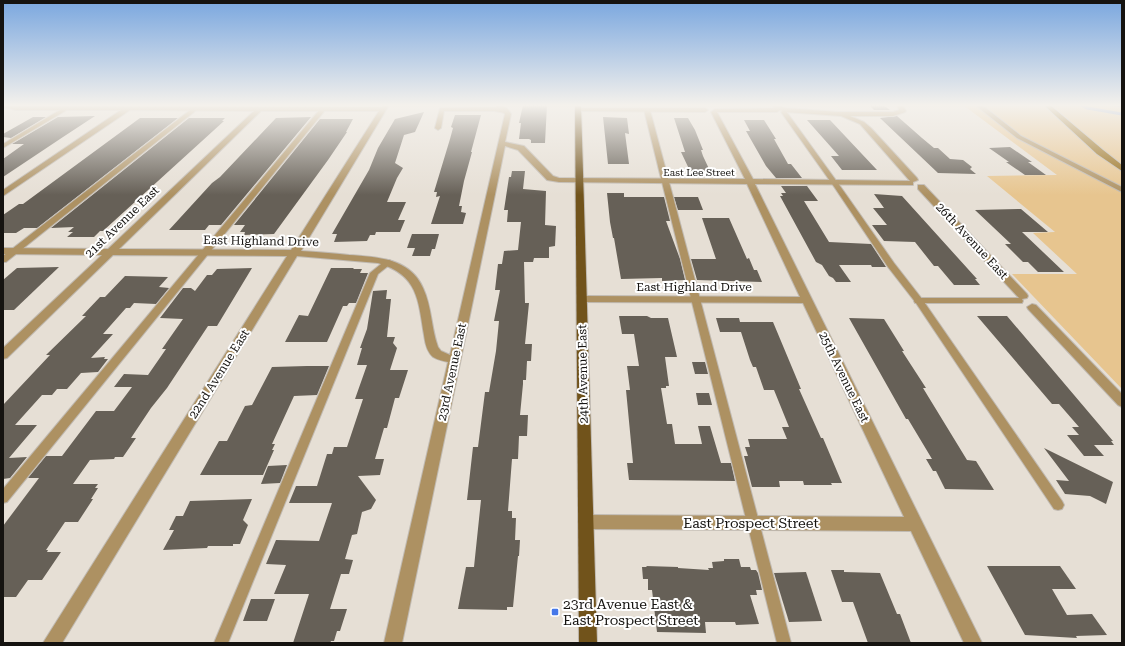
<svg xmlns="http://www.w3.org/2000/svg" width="1125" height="646" font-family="'Roboto Serif',serif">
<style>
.green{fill:#e7c58f}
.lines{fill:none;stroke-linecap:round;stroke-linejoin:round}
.stream{stroke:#7694d2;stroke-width:3}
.building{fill:#666057}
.service-casing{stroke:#c0bab2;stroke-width:2}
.minor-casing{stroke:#c0bab2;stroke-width:2}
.tertiary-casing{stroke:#c0bab2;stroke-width:2}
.secondary-casing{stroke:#c0bab2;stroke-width:2}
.primary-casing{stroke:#c0bab2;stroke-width:2}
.service{fill:#ad9162;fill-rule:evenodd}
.minor{fill:#ad9162;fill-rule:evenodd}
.tertiary{fill:#ad9162;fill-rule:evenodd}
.secondary{fill:#936913;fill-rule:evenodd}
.primary{fill:#71531b;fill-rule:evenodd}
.poi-dot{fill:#4678e9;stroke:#fff;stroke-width:1.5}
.labels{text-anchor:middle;stroke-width:4;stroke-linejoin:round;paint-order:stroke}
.far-street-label{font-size:10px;fill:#151310;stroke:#fff}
.street-label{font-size:12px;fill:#151310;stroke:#fff}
.near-street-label{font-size:14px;fill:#151310;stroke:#fff}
.near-poi-label{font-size:14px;fill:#151310;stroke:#fff;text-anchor:start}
</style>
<rect width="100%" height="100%" fill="#e6dfd5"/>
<polygon class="green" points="963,105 1122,105 1122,389 1012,274 1077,274 1033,233 1055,232 987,176 1057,175"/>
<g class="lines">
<g class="stream">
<polyline points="1081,105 1087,108 1122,114"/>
<polyline points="1116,105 1122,106"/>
</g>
</g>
<g class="building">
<polygon points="523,105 547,105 545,143 531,143 531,140 529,139 519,139 521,123 519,123"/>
<polygon points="869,105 883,105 890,110 874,110"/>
<polygon points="424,112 415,132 404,135 395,163 403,168 397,178 387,202 406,202 398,220 405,220 400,232 376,232 375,235 370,235 367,241 334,242 337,234 332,234 369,170 378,148 395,119"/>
<polygon points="455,115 481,115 471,152 472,152 464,181 459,206 462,206 461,212 466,213 463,224 431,224 440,196 436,197 437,192 434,192 450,139 453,128 451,127"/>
<polygon points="95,116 63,137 3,177 3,159 24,144 12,144 58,117"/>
<polygon points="897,116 922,138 934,148 938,148 950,159 963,160 972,167 970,169 976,174 938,173 880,118"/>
<polygon points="33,117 46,117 11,138 3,137 3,134"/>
<polygon points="311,117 221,225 209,225 205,230 169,230 212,183 220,177 276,118"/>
<polygon points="603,117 627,118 629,134 625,133 629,164 608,164"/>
<polygon points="140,118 178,118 37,228 24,228 16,233 3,233 3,215 19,204 23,204"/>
<polygon points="189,118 225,118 222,121 224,121 103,231 100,231 94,237 67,237 73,232 68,232 74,227 51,228"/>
<polygon points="674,118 688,118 695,130 703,150 701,150 703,156 710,171 690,171 681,152 685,152"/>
<polygon points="320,119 353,119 346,132 347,132 328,160 274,234 244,235 245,232 240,232 245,225 234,225"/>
<polygon points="744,120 764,120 776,139 774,139 788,164 791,164 802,178 776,178 766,166 746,131 750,131"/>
<polygon points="807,120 830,120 877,170 842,170 831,156 839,156"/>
<polygon points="1010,147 1032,162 1028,162 1046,175 1025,175 1006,162 1009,162 989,148"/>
<polygon points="512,171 525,171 523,189 546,191 545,225 556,226 555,246 549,247 549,258 534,258 533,262 524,262 525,303 529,303 525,344 532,344 531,361 527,361 526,380 523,380 523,384 520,415 528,415 527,436 519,436 518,459 512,459 508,511 512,511 512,518 516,518 515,540 520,540 519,556 518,556 513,607 507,607 507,610 458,609 466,567 474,567 481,500 467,500 473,447 478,447 485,392 489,392 496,351 499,321 494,321 500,290 495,290 498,264 502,264 504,251 518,250 521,222 507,222 508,210 504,210 509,177 511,177"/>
<polygon points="781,186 807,186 818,201 804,201 829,242 871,244 886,267 872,267 871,265 839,265 851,282 836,282 833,278 829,276 822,265 816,262 780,196 783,196 781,193 786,193"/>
<polygon points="607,193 624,193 624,197 664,197 670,221 666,221 680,259 685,280 662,281 662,278 621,279 614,238 613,238 610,222"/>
<polygon points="874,194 902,196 977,279 975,279 980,285 954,285 938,266 934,266 915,242 884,241 872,225 887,225 873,208 884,208"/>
<polygon points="674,197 698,197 703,210 678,210"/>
<polygon points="1021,209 1048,232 1022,232 1064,272 1038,272 1028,262 1023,262 1005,244 1011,244 975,210"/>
<polygon points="702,218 729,218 747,259 749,258 754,270 757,270 762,282 697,280 691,259 716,259"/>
<polygon points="412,234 439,234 435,249 432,249 430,256 412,256 415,248 407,248"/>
<polygon points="59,267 14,310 3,310 3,280 17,268"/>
<polygon points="252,268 217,326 208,326 167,388 151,408 131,438 136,438 123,457 115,457 114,459 90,460 73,484 98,484 95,488 98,488 91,499 93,499 78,522 65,522 46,550 48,550 47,552 61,552 42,580 28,580 16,597 3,597 3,526 39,478 28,478 46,456 62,456 96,411 114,411 132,387 114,387 124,374 148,375 166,349 162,349 183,319 160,318 183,288 191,288 195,291 207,275 212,275 217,269"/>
<polygon points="331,268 354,268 353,269 362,269 360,273 368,273 356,303 349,303 347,306 343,306 327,342 285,342 299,315 308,316"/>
<polygon points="125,276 168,277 159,287 169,288 156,304 134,303 130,308 126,308 103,334 113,334 91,358 105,357 104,359 108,359 98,372 81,373 67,389 57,389 52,395 42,395 15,425 37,425 9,458 27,457 10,478 3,479 3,405 50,355 46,355 86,316 82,316 100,297 105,297"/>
<polygon points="387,290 386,299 391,299 387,337 395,337 393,343 397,348 390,370 408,370 399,398 395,398 387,428 384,428 375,459 384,459 380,475 358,476 376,500 371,509 362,512 357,534 352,535 345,559 353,560 349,574 341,574 330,609 347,609 340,631 337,631 334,641 331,641 330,643 293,643 309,594 274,594 286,565 266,564 276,540 319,541 332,503 289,503 296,486 317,486 327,454 332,454 334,447 347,447 363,399 355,399 367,365 357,365 362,348 360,348 367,329 373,291"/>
<polygon points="619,316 647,316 651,318 668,318 677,357 665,357 669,386 666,386 666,388 661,388 667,424 672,424 675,444 702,444 698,426 710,426 721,463 731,463 735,481 629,480 627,463 633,463 626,390 630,390 627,366 639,366 634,334 622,334"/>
<polygon points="977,316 1007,316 1113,441 1111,441 1114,445 1094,445 1104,456 1084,456 1067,435 1079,435 1072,427 1079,427 1059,404 1052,404"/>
<polygon points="716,318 739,318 740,322 773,322 801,389 799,389 821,438 823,438 842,483 831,483 832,485 804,485 803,481 779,481 780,487 752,487 744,456 748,456 745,447 750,447 748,439 787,439 782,427 789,427 774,390 764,390 756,367 753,367 750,360 741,332 720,332"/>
<polygon points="849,318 884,319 904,351 902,351 926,388 923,388 967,460 976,461 994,490 945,489 936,471 933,471 926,459 932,459 908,419 906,419"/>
<polygon points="692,362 705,362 708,374 695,374"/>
<polygon points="307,366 329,366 317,395 294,396 272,444 275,444 272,450 274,450 263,475 200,475 219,441 227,441 245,406 252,405 272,367"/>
<polygon points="696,393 709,393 712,405 698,405"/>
<polygon points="1044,448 1113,482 1106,504 1090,496 1065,494 1056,480 1069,481"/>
<polygon points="287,465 280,483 261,484 268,466"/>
<polygon points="252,499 243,520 248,525 240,544 233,544 233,546 208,546 207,548 163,550 174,530 169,530 176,516 183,516 190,501"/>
<polygon points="724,559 739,559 741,567 750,567 751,570 756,570 758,573 762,590 756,590 757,595 750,595 759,624 736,625 735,622 705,622 706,633 657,632 652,590 648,590 648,579 643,579 642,567 647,567 646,566 678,567 678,568 709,570 708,568 713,568 712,562 724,561"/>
<polygon points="987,566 1060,566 1076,589 1052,589 1067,615 1092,614 1107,635 1076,636 1077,638 1025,635"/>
<polygon points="831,570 844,570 844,572 880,573 897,614 900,614 911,643 868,643 853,602 842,602"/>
<polygon points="806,572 822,621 789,622 774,573"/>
<polygon points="251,599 275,599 267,621 243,621"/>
</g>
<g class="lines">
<g class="service-casing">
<g id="service">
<polygon points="65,107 70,108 3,148 3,144"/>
<polygon points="194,107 199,108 6,262 3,262 3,256"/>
<polygon points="494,107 509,111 506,113 494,111 444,111 441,128 438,130 435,128 440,108"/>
<polygon points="321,108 326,109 7,502 3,503 3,489"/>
<polygon points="647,108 650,110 791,643 777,643 644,110"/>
<polygon points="782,111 786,111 840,186 894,263 922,299 1062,501 1064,505 1062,509 1058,510 1054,509 916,303 888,267 835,188 781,112"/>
<polygon points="386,260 389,260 393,262 378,274 228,643 214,643 370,273"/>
</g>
</g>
<g class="minor-casing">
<g id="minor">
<path d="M 3,105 L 16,106 L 382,107 L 383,105 L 389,105 L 301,251 C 317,252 333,253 349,255 C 377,257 410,258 423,288 C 432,307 431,328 438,347 L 441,351 L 450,355 L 505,114 L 496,107 L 496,105 C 503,105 508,108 511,114 L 505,142 L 524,146 L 553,176 L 559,178 L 745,179 L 711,112 L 715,109 L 775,108 L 770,105 L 778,105 L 786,108 L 838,112 L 893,112 L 899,110 L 897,105 L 903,105 L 906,111 L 905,112 L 893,116 L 850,116 L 864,122 L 871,128 L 917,178 L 918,180 L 913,182 L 913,185 L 755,184 L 982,643 L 964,643 L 911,531 L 586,529 L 581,527 L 578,522 L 581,517 L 586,515 L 904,517 L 803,303 L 582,302 L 577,299 L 582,296 L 800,297 L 747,184 L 559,182 L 547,180 L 518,150 L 505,146 L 402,643 L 384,643 L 448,362 C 443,361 438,360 433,357 C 427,352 425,343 424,335 C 418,299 418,275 378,263 L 297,256 L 62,643 L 43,643 L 287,256 L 113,255 L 7,358 L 3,359 L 3,348 L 102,255 L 3,254 L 3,248 L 108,249 L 254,111 L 130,110 L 3,196 L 3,190 L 121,110 L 16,110 L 3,107 ZM 780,110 L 785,112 L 841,116 L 860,124 L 910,181 L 753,179 L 717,112 L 777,112 ZM 261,111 L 379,111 L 291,250 L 119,249 Z"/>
<polygon points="975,105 982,105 1021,136 1122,187 1122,192 1017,138"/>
<polygon points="578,108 705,108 708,110 705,112 576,111 575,110"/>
<polygon points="918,185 924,185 1027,294 1028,296 1027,298 1022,299 1023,301 1022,303 915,303 914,301 915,299 919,298 1019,298 918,189"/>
<polygon points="1032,304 1036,305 1122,394 1122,407 1118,405 1028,309 1027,307"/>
</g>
</g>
<g class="tertiary-casing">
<polygon id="tertiary" points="3,105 7,105 3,108"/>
</g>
<g class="secondary-casing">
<polygon id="secondary" points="1044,105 1050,105 1103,150 1122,165 1122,171 1097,154"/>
</g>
<g class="primary-casing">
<polygon id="primary" points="575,105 581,105 597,643 579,643"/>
</g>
<use href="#service" class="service"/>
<use href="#minor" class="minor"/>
<use href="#tertiary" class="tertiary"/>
<use href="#secondary" class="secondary"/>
<use href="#primary" class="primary"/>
</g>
<linearGradient id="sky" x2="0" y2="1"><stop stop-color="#7aa7df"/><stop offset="0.54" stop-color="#f4f1ec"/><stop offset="1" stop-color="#f4f1ec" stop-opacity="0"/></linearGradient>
<rect width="1125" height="195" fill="url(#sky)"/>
<rect class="poi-dot" x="551" y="608" width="8" height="8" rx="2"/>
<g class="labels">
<g class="far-street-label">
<text x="699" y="176">East Lee Street</text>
</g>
<g class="street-label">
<text transform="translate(122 222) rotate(-44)" y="4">21st Avenue East</text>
<text transform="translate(261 241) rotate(1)" y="4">East Highland Drive</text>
<text transform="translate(972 241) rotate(47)" y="4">26th Avenue East</text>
<text x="694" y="291">East Highland Drive</text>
<text transform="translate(452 372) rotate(-78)" y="4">23rd Avenue East</text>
<text transform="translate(219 374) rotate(-58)" y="4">22nd Avenue East</text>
<text transform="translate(583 374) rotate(-91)" y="4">24th Avenue East</text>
<text transform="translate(844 377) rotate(64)" y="4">25th Avenue East</text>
</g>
<g class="near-street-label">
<text x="751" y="528">East Prospect Street</text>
</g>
<g class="near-poi-label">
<text x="563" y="609">23rd Avenue East &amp;<tspan x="563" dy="16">East Prospect Street</tspan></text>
</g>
</g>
<rect width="1125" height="646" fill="none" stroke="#151310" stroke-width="8"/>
</svg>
